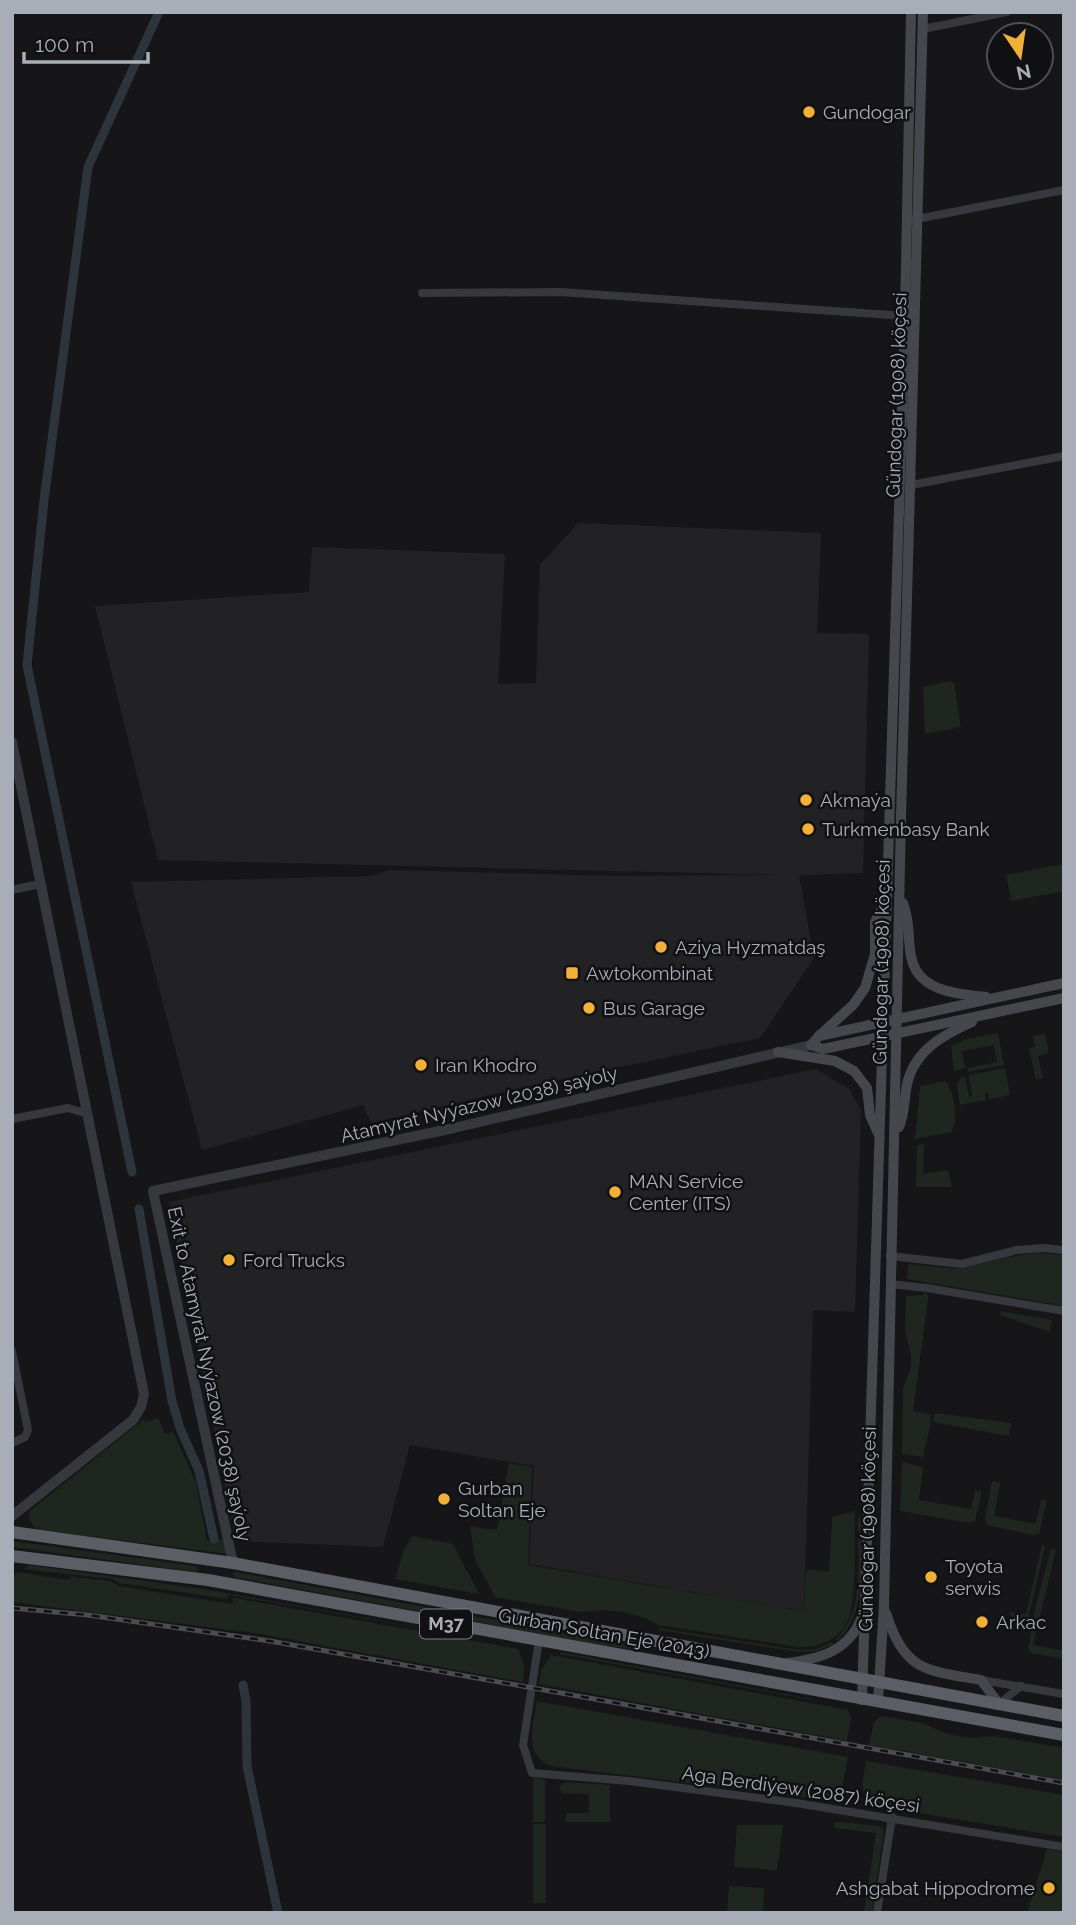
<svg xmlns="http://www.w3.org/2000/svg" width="1076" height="1925" font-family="Raleway,sans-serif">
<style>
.built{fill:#222225}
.green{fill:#1e261f}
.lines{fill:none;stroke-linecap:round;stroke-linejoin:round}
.canal{stroke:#2c353c;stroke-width:9}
.minor{stroke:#37383d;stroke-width:8}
.tertiary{stroke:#37383d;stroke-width:10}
.secondary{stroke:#45474d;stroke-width:10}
.trunk{stroke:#5b5e65;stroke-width:12}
.rail-casing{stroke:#4a4c52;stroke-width:5}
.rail{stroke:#111113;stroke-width:2.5;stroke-dasharray:8;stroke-linecap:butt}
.poi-dot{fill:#f2b134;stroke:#111113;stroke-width:2.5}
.labels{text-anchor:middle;stroke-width:5;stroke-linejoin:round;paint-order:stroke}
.shield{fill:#111113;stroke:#7b7e86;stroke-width:2}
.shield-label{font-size:18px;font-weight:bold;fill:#a8adb8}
.poi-label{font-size:19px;fill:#a8adb8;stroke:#111113;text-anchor:start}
.street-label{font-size:19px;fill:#a8adb8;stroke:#111113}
</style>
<rect width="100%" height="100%" fill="#161618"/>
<g class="built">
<polygon points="578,523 821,533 817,633 869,634 863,873 799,875 814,958 760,1038 524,1087 371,1123 363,1105 202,1150 131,882 371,876 390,870 616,876 783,875 158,860 95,606 309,592 312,547 505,554 498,684 536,683 540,565"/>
<polygon points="816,1069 849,1089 861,1110 855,1312 813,1310 804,1611 529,1564 534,1466 410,1445 383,1547 236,1541 169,1202"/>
</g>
<g class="green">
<polygon points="950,681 954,683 961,727 925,734 923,687"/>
<polygon points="1064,864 1064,891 1011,901 1006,875"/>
<polygon points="998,1033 1004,1065 968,1072 967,1068 997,1062 994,1045 962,1051 965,1068 954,1071 951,1046 967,1039"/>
<polygon points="1045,1033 1049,1053 1038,1056 1043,1078 1036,1080 1029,1048 1035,1047 1033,1036"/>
<polygon points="1005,1068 1010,1095 989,1099 988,1093 985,1093 986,1100 960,1105 957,1085 961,1077 965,1076 969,1097 972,1096 969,1075"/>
<path d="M 945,1081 C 955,1092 958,1119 952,1132 L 915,1139 L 920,1086 Z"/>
<polygon points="924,1144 923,1174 948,1170 952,1187 916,1187 917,1145"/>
<polygon points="1036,1253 1064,1255 1064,1306 907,1279 908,1264 959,1269 1008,1257"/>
<path d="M 924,1292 L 928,1295 L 928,1299 L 913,1411 L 931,1415 C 932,1424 925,1446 923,1457 L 902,1454 L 903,1388 L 911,1367 L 911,1356 L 905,1330 L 906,1296 L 924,1295 Z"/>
<polygon points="1000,1311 1052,1320 1050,1332 1000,1315"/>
<polygon points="935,1413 1011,1423 1009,1436 933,1422"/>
<polygon points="158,1418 165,1434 173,1431 196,1483 207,1541 223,1539 228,1554 41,1530 34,1527 28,1517 31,1510 143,1420 146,1422"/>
<polygon points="902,1462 923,1467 919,1500 971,1509 975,1490 982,1491 975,1521 970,1523 900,1511"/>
<path d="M 509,1463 L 532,1467 L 528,1565 L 804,1611 L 806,1570 L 829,1571 L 832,1517 L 855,1511 C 854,1536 858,1605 846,1625 C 836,1641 817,1648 799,1647 L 659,1625 L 640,1616 L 622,1612 L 603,1610 L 580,1612 L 495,1597 L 475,1559 L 470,1526 L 497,1530 Z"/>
<polygon points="992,1481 1000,1483 994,1516 1036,1524 1041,1499 1047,1500 1039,1534 1033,1535 987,1525 985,1519"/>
<path d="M 858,1518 L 861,1518 C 860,1556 868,1614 838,1640 L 836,1639 C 866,1613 857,1554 858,1518 Z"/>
<polygon points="412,1536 453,1544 479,1594 395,1579 404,1550"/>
<polygon points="12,1541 196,1566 198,1570 195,1572 12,1547"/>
<polygon points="1042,1545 1045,1546 1027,1623 1009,1622 1011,1612 1026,1614"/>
<polygon points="1051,1549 1056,1550 1033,1645 1064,1651 1064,1659 1032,1653 1028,1649 1035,1609"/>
<polygon points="30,1565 209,1590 512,1644 229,1595 228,1599 119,1583 113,1579 23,1569"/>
<polygon points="20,1572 67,1580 72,1577 111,1581 119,1586 232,1604 234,1598 518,1649 524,1665 523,1682 254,1633 12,1602 12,1576"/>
<polygon points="235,1572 603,1640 632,1646 631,1649 602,1645 234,1577 232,1573"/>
<polygon points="658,1628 799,1650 816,1649 832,1642 834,1644 817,1651 799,1652 658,1630"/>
<polygon points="560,1652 812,1699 812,1700 560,1654"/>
<polygon points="551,1655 848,1710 851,1719 847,1741 539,1684 541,1670"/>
<path d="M 537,1701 L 848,1757 L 842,1788 L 838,1796 L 828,1800 L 551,1766 C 523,1754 533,1725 537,1701 Z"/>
<polygon points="881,1716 922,1723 948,1734 970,1738 994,1736 1064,1748 1064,1780 869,1745 874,1722"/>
<path d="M 866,1761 L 1064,1795 L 1064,1837 L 878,1806 C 856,1794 863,1783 866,1761 Z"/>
<polygon points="533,1777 545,1780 545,1822 533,1822"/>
<polygon points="565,1782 610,1785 610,1822 566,1822 566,1813 589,1813 589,1794 562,1793 559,1787"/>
<polygon points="839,1822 879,1826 884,1830 872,1913 864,1913 876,1833 835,1828 834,1823"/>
<rect x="533" y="1824" width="13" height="79"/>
<polygon points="737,1825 783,1825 777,1870 734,1867"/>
<polygon points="1047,1849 1064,1852 1064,1913 1027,1913"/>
<polygon points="729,1886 764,1888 763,1913 727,1913"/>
</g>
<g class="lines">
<g class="canal">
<polyline points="132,1172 27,665 44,500 88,167 159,12"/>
<polyline points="139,1209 172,1401 180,1428 199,1471 214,1539"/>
<polyline points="243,1685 246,1701 247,1766 278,1913"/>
</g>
<g class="minor">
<polyline points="923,29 1007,12"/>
<polyline points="912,220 1064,190"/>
<polyline points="422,293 561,292 905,316"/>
<polyline points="911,485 1064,456"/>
<polyline points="12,890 40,884"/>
<polyline points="12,1119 68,1108 88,1114"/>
<polyline points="890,1256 962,1264 1017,1250 1044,1248 1064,1250"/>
<polyline points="890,1284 927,1288 1064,1311"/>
<polyline points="12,1351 28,1430 25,1437 12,1443"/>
<polyline points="539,1640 523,1745 532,1773 629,1781 796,1803 1064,1847"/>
<polyline points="981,1680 1064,1694"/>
<polyline points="999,1704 1021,1686"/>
<polyline points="877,1913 892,1817"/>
</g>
<g class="tertiary">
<polyline points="12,742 144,1394 141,1407 133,1420 12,1516"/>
<polyline points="233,1563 153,1191 454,1128 811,1045"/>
</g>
<g class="secondary">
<path d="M 903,903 C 911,925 907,935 911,956 C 917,992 958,994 986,997"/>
<polyline points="1064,983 819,1036 811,1045 823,1049 1064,998"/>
<polyline points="819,1036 853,1005 865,988 875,954 875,922 884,904"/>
<polyline points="778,1052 835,1061 854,1071 867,1088 870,1115 878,1133"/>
<path d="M 899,1127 C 905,1113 904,1099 907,1084 C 915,1050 943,1035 972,1022"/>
<path d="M 886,1613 C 905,1672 925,1670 981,1680 L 999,1704"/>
<path d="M 787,1663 C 820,1659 850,1651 862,1616"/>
<polyline points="862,1700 905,316 911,12"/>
<polyline points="878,1702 884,1605 901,817 923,12"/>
</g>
<g class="trunk">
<polyline points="12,1532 233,1563 1064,1716"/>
<polyline points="12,1556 208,1580 1064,1735"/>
</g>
<g class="rail-casing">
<polyline id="rail" points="12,1608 88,1615 270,1641 1064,1783"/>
</g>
<use href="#rail" class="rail"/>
</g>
<g class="poi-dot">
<circle cx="809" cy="112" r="7"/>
<circle cx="806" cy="800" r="7"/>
<circle cx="808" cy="829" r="7"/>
<circle cx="661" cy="947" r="7"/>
<rect x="565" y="966" width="14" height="14" rx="3.5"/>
<circle cx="589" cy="1008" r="7"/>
<circle cx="421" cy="1065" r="7"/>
<circle cx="615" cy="1192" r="7"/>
<circle cx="229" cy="1260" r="7"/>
<circle cx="444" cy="1499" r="7"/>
<circle cx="931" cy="1577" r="7"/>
<circle cx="982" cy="1622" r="7"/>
<circle cx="1049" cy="1888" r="7"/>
</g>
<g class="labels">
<rect class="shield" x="420" y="1609.5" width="52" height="29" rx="5"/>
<g class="shield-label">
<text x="446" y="1630">M37</text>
</g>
<g class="poi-label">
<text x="823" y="119">Gundogar</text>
<text x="820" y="807">Аkmaýa</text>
<text x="822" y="836">Turkmenbasy Bank</text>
<text x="675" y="954">Aziya Hyzmatdaş</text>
<text x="586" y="980">Awtokombinat</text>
<text x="603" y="1015">Bus Garage</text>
<text x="435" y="1072">Iran Khodro</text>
<text x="629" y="1188">MAN Service<tspan x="629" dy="22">Center (ITS)</tspan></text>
<text x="243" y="1267">Ford Trucks</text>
<text x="458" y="1495">Gurban<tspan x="458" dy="22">Soltan Eje</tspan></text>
<text x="945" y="1573">Toyota<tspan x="945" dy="22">serwis</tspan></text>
<text x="996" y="1629">Arkac</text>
<text x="1035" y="1895" text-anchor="end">Ashgabat Hippodrome</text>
</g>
<g class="street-label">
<text transform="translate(896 395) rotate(-88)" y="7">Gündogar (1908) köçesi</text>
<text transform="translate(881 962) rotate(-89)" y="7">Gündogar (1908) köçesi</text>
<text transform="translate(479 1104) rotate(-13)" y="7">Atamyrat Nyýazow (2038) şaýoly</text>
<text transform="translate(210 1374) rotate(78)" y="7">Exit to Atamyrat Nyýazow (2038) şaýoly</text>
<text transform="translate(867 1529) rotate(-89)" y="7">Gündogar (1908) köçesi</text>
<text transform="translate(604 1633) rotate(10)" y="7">Gurban Soltan Eje (2043)</text>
<text transform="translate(801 1789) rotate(8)" y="7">Aga Berdiýew (2087) köçesi</text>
</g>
</g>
<rect width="1076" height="1925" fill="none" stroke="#a8adb8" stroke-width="28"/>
<g transform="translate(1020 56) rotate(167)"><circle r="33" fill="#111113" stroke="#4d4f55" stroke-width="2"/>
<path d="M0-5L12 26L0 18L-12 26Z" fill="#f2b134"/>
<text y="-10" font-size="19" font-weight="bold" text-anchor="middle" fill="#a8adb8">N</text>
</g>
<path d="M24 52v10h124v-10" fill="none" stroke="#a8adb8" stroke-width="3.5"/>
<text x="35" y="52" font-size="21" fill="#a8adb8" stroke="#111113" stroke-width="5" paint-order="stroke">100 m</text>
</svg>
